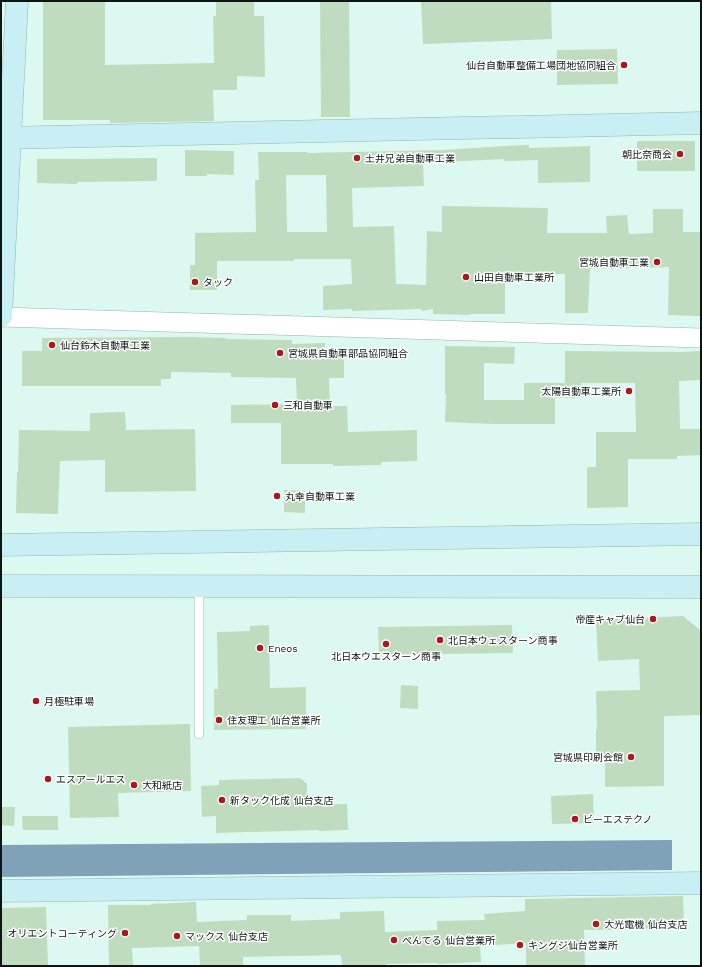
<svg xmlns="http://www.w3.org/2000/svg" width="702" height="967" font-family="'Work Sans','Noto Sans JP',sans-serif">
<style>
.water{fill:#7fa2b8}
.building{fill:#bfdcbf;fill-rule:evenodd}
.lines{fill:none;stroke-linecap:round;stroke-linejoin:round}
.lane-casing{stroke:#97b3ab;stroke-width:10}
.street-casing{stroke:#97b3ab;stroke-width:20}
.secondary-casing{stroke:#97b3ab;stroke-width:23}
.lane{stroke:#fff;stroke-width:9}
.street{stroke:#fff;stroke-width:19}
.secondary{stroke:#c8f0f4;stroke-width:22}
.poi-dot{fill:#ab171f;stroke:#fff;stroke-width:1.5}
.labels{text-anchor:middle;stroke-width:3;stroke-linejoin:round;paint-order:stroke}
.poi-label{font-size:10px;fill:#0c1613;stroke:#fff;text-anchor:start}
</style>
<rect width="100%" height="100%" fill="#dcf9f1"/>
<polygon class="water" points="672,840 672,870 1,877 1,845"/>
<g class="building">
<polygon points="43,1 105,1 105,65 214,63 213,16 216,16 216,1 254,1 254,16 264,16 265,77 237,76 237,90 213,90 214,121 110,123 110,120 43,120"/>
<polygon points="320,1 349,1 350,117 321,117"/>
<polygon points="421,1 551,1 552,39 423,44"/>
<polygon points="617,49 618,84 557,85 557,50"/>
<rect x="637" y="141" width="58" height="30"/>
<path d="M 529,145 L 529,148 L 590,146 L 590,182 L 538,183 L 538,160 L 504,161 L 504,159 L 423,163 L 424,186 L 352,188 L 353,227 L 394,226 L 396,284 L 426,285 L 427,231 L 442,232 L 442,206 L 548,208 L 547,233 L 607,233 L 606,216 L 627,215 L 629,234 L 653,233 L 653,209 L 683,209 L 683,232 L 701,232 L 700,316 L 668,315 L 669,267 L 590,269 L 588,313 L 565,313 L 565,274 L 505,274 L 505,314 L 470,314 L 470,315 L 433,314 L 433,309 L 421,311 L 421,309 L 352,311 L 352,309 L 323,310 L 323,286 L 352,284 L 351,259 L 294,259 L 294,261 L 217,261 L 217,290 L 190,290 L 190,265 L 195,265 L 195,233 L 256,232 L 255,180 L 259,180 L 258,152 L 307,152 L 307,153 L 444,150 L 504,146 ZM 286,175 L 326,175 L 327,232 L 287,232 Z"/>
<polygon points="185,150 234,151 234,175 207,174 207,176 185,176"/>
<polygon points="157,158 157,181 77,182 77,184 37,183 37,159 77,159"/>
<polygon points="190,337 226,338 226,339 292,340 292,344 325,343 325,357 344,357 344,378 329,378 330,406 347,406 348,432 417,430 417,461 381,462 381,465 333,466 333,464 281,464 281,423 231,423 231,405 297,404 296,378 231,377 231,373 171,372 171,379 161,379 161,386 22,386 22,351 42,351 42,338"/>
<polygon points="445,346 515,347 514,364 484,363 484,400 524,400 524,383 565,383 565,351 680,352 701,351 701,380 679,381 680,429 701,429 701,455 677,456 677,459 628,459 628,507 587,508 587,467 596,467 596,432 636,432 635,383 581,383 580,398 555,398 555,424 494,424 445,422 446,394 445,394"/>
<polygon points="125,412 126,430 195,429 196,491 105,492 105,460 60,461 58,514 16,513 17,472 18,472 19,430 90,431 90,413"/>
<polygon points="284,490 305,491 305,513 284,512"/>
<polygon points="683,616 700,630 701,715 664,716 664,786 605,787 605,761 596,761 596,729 597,729 596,691 640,690 639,659 598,661 596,620"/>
<polygon points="269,625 270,688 306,687 306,729 214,730 214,689 218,689 217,632 250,631 250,626"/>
<polygon points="512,625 513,653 379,655 378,627"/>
<polygon points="401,685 418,686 418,709 400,708"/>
<polygon points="190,724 191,791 118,793 119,817 70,818 68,727"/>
<polygon points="300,778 307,784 307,805 347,804 348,830 319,831 319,830 216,833 216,816 202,817 201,786 219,785 219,780"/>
<polygon points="593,794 594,823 552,824 551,796"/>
<polygon points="1,807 15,807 14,826 1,825"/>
<polygon points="22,816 58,816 58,830 23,830"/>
<polygon points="683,896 684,927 629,929 629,930 584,930 585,966 526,966 526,943 480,946 481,962 438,964 438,963 386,964 386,965 342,966 341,955 243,957 243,966 200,966 199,946 132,948 133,965 109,966 108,905 151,905 151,904 196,902 197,922 247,920 247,915 291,915 291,921 340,919 340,912 384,911 385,932 437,930 437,921 485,920 484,914 525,911 525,899"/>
<polygon points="46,907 48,966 1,966 1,908"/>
</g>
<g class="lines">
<g class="lane-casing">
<polyline id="lane" points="199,586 199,734"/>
</g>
<g class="street-casing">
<polyline id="street" points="1,317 701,338"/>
</g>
<g class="secondary-casing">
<g id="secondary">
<polyline points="1,138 701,123"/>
<polyline points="1,316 17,1"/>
<polyline points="1,545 701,534"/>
<polyline points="1,586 701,587"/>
<polyline points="1,891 701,883"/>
</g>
</g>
<use href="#lane" class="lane"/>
<use href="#street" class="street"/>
<use href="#secondary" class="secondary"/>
</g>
<g class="poi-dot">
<circle cx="624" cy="65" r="4"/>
<circle cx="680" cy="154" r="4"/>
<circle cx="357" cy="158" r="4"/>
<circle cx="657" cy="262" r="4"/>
<circle cx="466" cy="277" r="4"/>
<circle cx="195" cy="282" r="4"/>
<circle cx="52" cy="345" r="4"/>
<circle cx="280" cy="353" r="4"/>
<circle cx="629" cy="391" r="4"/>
<circle cx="275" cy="405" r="4"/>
<circle cx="277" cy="496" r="4"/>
<circle cx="653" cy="619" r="4"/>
<circle cx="440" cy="640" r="4"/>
<circle cx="386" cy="644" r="4"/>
<circle cx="260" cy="648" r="4"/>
<circle cx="36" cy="701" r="4"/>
<circle cx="219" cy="720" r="4"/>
<circle cx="631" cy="757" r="4"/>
<circle cx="48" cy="779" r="4"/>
<circle cx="134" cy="785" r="4"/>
<circle cx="222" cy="800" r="4"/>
<circle cx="575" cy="819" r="4"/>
<circle cx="596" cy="924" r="4"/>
<circle cx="125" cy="933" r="4"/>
<circle cx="177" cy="936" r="4"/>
<circle cx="394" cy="940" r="4"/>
<circle cx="520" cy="945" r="4"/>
</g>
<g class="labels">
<g class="poi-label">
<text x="616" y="69" text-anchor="end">仙台自動車整備工場団地協同組合</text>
<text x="672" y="158" text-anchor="end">朝比奈商会</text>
<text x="365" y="162">土井兄弟自動車工業</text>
<text x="649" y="266" text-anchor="end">宮城自動車工業</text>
<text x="474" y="281">山田自動車工業所</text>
<text x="203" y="286">タック</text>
<text x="60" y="349">仙台鈴木自動車工業</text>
<text x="288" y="357">宮城県自動車部品協同組合</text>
<text x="621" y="395" text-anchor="end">太陽自動車工業所</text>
<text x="283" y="409">三和自動車</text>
<text x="285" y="500">丸幸自動車工業</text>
<text x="645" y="623" text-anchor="end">帝産キャブ仙台</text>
<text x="448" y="644">北日本ウェスターン商事</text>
<text x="268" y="652">Eneos</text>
<text x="386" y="660" text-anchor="middle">北日本ウエスターン商事</text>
<text x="44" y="705">月極駐車場</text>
<text x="227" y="724">住友理工 仙台営業所</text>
<text x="623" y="761" text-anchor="end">宮城県印刷会館</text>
<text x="56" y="783">エスアールエス</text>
<text x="142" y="789">大和紙店</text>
<text x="230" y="804">新タック化成 仙台支店</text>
<text x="583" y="823">ビーエステクノ</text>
<text x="604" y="928">大光電機 仙台支店</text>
<text x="117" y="937" text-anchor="end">オリエントコーティング</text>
<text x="185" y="940">マックス 仙台支店</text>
<text x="402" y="944">ぺんてる 仙台営業所</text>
<text x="528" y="949">キングジ仙台営業所</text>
</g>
</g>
<rect width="702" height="967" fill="none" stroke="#0c1613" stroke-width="4"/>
</svg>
